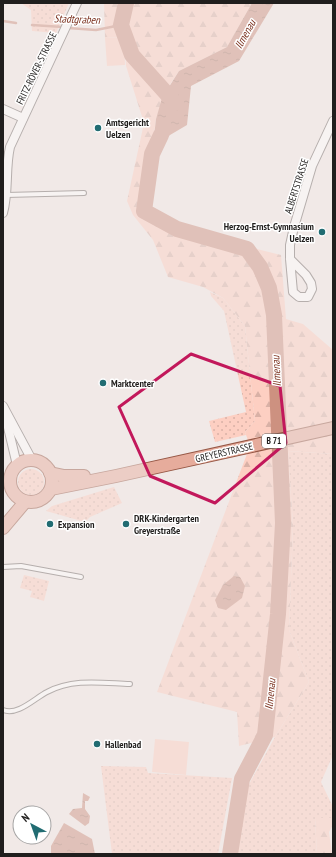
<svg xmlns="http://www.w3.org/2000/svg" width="336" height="857" font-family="'PT Sans Narrow',sans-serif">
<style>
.green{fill:url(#green-dots)}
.forest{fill:url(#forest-firs)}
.pitch{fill:#fdcfc2}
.water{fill:url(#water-ripples)}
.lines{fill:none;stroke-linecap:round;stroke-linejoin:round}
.stream{stroke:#cd9180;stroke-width:2.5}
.river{stroke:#cd9180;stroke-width:16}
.lane-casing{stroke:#6f6866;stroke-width:6}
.street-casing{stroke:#6f6866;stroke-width:10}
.primary-casing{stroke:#965745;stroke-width:14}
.lane{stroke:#fff;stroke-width:4}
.street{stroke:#fff;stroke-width:8}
.primary{stroke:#e6ac9c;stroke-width:12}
.marked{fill:none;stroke:#c2185b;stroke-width:3;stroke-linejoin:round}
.poi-dot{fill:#216c72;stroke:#fff;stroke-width:1.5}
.labels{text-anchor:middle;stroke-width:3;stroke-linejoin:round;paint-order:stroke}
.shield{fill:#fff;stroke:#636261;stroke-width:1}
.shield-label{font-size:9px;font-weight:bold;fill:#201e1d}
.street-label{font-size:10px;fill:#201e1d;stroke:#fff}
.poi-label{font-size:10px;font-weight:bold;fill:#201e1d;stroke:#fff;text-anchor:start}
.water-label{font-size:11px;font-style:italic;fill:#7b311e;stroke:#fff}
</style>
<defs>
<pattern id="green-dots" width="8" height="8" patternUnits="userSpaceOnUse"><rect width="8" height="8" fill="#fdcfc2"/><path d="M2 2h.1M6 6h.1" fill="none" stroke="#d9b1a6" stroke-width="1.8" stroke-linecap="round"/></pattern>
<pattern id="forest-firs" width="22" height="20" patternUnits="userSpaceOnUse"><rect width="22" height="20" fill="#fdcfc2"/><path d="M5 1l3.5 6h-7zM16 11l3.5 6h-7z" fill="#d9b1a6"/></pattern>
<pattern id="water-ripples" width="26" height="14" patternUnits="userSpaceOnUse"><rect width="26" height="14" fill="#cd9180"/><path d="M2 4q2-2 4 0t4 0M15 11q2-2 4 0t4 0" fill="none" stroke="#a67668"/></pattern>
</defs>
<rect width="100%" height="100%" fill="#f1e9e7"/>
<g class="green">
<polygon points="21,3 69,3 56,33 32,31 31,10"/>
<polygon points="210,292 223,298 245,326 255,421 245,432 246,435 215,442 209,421 246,412 224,311 211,296"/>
<polygon points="288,451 333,454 333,755 321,782 333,807 333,818 315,818 317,854 236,854 248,786 275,737 309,682 289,630 293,526"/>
<circle cx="31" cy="482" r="13"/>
<polygon points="114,487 122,503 90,517 85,522 46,511 52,506"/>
<polygon points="24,575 49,581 44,601 30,597 32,591 20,588"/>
<polygon points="101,766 146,767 148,773 232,778 218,854 112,854"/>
</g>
<g class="forest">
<polygon points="104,3 252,3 227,47 179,71 165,92 156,119 144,211 177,229 281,255 286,319 303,324 333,350 333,454 288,451 293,526 289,630 309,682 275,737 239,746 237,712 157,692 250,446 245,432 255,421 245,326 223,298 203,287 168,277 153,240 133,215 127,201 144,123 126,66 124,37 105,38"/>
<polygon points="315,818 333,818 333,825 329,832 332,854 317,854"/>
</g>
<g class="pitch">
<polygon points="124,37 125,65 107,66 105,38"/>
<polygon points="155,739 189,742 186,775 152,772"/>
</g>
<g class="water">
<polygon points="252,3 274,3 239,61 191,86 187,125 170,135 152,154 156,119 162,98 179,71 227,47"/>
<polygon points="234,576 240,577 245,586 242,598 226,610 218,608 215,600 223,585"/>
<polygon points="83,793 90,797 88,801 85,801 85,809 90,816 89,823 85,826 69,814 73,809 82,808"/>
<polygon points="64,823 92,839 95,854 51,854 51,846"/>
</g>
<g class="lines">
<g class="stream">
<polyline points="3,21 16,23"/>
<polyline points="32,25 63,27"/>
<polyline points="68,28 96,30 121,25"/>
</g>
<g class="river">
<polyline points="126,3 121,25 132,55 175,103"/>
<polyline points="161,135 152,154 144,211 177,229 247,249 260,267 269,288 274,315 283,523 278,614 265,735 242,779 230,854"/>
</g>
<g class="lane-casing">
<g id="lane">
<polyline points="6,195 84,193"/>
<polyline points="3,567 21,566 81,577"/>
<path d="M 3,710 C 18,716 35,698 47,692 C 73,678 102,683 130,684"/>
</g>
</g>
<g class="street-casing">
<g id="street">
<polyline points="3,109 23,118"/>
<path d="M 3,213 C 9,191 5,169 10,147 L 77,3"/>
<polyline points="290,259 306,275 311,283 312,289 308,297 299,297 293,292 290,259 290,245 294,227 312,166 333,121"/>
<polyline points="3,406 32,460"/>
<polyline points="6,419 17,465"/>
</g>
</g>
<g class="primary-casing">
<g id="primary">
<circle cx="31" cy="481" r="21"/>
<polyline points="50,473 64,476 84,476"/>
<polyline points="51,489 116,476 333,428"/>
<polyline points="3,528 25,502"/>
</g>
</g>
<use href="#lane" class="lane"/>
<use href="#street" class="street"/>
<use href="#primary" class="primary"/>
</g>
<path d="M0 0H336V857H0ZM 191,354 L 280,386 L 286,443 L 215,503 L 150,476 L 119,407 Z" fill="#f1e9e7" fill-opacity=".55" fill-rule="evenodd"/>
<path class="marked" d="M 191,354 L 280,386 L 286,443 L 215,503 L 150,476 L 119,407 Z"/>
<g class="poi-dot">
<circle cx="98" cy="128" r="4"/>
<circle cx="322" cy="232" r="4"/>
<circle cx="103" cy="383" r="4"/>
<circle cx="50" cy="524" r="4"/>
<circle cx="126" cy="524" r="4"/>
<circle cx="97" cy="744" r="4"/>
</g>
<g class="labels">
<rect class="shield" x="262" y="434" width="24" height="14" rx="3"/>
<g class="shield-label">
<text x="274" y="444">B 71</text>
</g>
<g class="street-label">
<text transform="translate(36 68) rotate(-64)" y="4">FRITZ-RÖVER-STRASSE</text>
<text transform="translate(296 186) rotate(-72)" y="4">ALBERTSTRASSE</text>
<text transform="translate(224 452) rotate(-13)" y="4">GREYERSTRASSE</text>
</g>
<g class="poi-label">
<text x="106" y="126">Amtsgericht<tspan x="106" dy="12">Uelzen</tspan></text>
<text x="314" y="230" text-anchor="end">Herzog-Ernst-Gymnasium<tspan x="314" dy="12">Uelzen</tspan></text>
<text x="111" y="387">Marktcenter</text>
<text x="134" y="522">DRK-Kindergarten<tspan x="134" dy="12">Greyerstraße</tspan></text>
<text x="58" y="528">Expansion</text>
<text x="105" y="748">Hallenbad</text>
</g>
<g class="water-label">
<text transform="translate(77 19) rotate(2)" y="4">Stadtgraben</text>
<text transform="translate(245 34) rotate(-61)" y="4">Ilmenau</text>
<text transform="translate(276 371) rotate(-93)" y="4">Ilmenau</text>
<text transform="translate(270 694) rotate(-84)" y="4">Ilmenau</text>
</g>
</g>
<rect width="336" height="857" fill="none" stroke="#201e1d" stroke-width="8"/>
<g transform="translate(32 825) rotate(319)"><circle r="19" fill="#ffffff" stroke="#a6a5a5"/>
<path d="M0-3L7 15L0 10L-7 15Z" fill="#216c72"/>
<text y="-6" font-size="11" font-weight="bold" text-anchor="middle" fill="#201e1d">N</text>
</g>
</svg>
